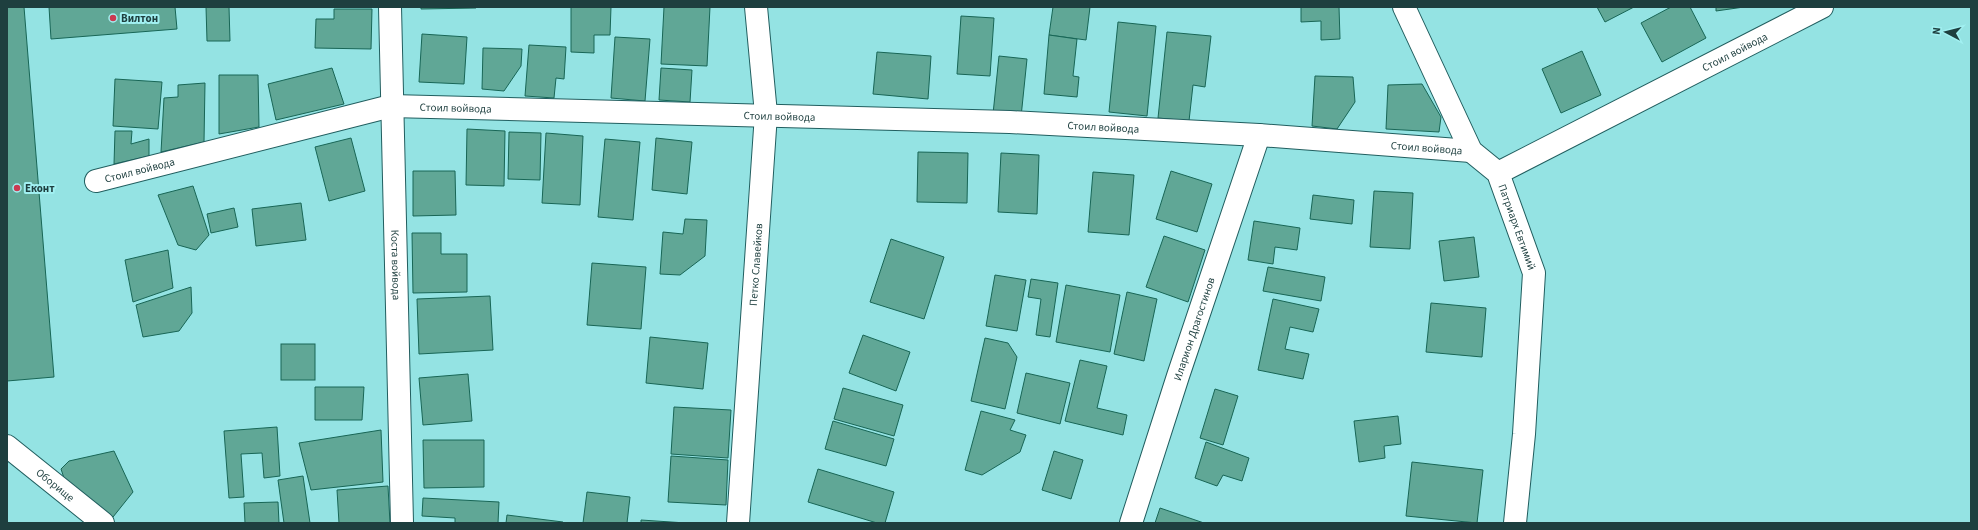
<svg xmlns="http://www.w3.org/2000/svg" width="1978" height="530" font-family="'Source Sans 3',sans-serif">
<style>
.building{fill:#60a796;stroke:#186656}
.lines{fill:none;stroke-linecap:round;stroke-linejoin:round}
.minor-casing{stroke:#215e5f;stroke-width:24}
.minor{stroke:#fff;stroke-width:22}
.poi-dot{fill:#cb3a51;stroke:#a1f0f1;stroke-width:1.5}
.labels{text-anchor:middle;stroke-width:4;stroke-linejoin:round;paint-order:stroke}
.poi-label{font-size:11px;font-weight:bold;fill:#1e3f3f;stroke:#a1f0f1;text-anchor:start}
.street-label{font-size:11px;fill:#1e3f3f;stroke:#a1f0f1}
</style>
<rect width="100%" height="100%" fill="#94e3e3"/>
<g class="building">
<polygon points="7,7 24,7 54,377 7,381"/>
<polygon points="49,7 175,7 177,29 51,39"/>
<polygon points="206,7 229,7 230,41 207,41"/>
<polygon points="421,7 476,7 476,8 421,9"/>
<polygon points="571,7 611,7 610,35 594,35 594,53 571,52"/>
<polygon points="664,7 710,7 707,66 661,64"/>
<polygon points="1053,7 1090,7 1086,40 1049,35"/>
<polygon points="1301,7 1339,7 1340,39 1321,40 1321,21 1301,22"/>
<polygon points="1597,7 1634,7 1605,22"/>
<polygon points="1671,7 1690,7 1706,38 1662,62 1641,23"/>
<polygon points="1716,7 1744,7 1716,11"/>
<polygon points="334,9 372,9 371,49 315,48 316,19 334,19"/>
<polygon points="961,16 994,18 990,76 957,74"/>
<polygon points="1118,22 1156,26 1147,116 1109,112"/>
<polygon points="1167,32 1211,36 1205,87 1193,85 1189,121 1158,118"/>
<polygon points="422,34 467,37 464,84 419,82"/>
<polygon points="1049,35 1077,39 1073,76 1079,77 1077,97 1044,94"/>
<polygon points="615,37 650,39 645,101 611,98"/>
<polygon points="529,45 566,47 564,79 556,78 554,98 525,96"/>
<polygon points="483,48 522,49 521,66 504,91 482,89"/>
<polygon points="1582,51 1601,95 1561,113 1542,69"/>
<polygon points="877,52 931,56 928,99 873,94"/>
<polygon points="999,56 1027,59 1021,117 993,114"/>
<polygon points="332,68 344,104 276,120 268,84"/>
<polygon points="661,68 692,70 690,102 659,100"/>
<polygon points="219,75 258,75 259,127 219,134"/>
<polygon points="1315,76 1353,77 1355,102 1337,129 1312,126"/>
<polygon points="115,79 162,82 158,129 113,126"/>
<polygon points="205,83 204,142 161,152 164,98 178,97 178,85"/>
<polygon points="1422,84 1441,117 1439,132 1386,129 1388,85"/>
<polygon points="467,129 505,131 504,186 466,185"/>
<polygon points="115,131 132,131 131,144 149,139 149,156 114,164"/>
<polygon points="509,132 541,133 540,180 508,179"/>
<polygon points="546,133 583,136 580,205 542,203"/>
<polygon points="351,138 365,191 329,201 315,147"/>
<polygon points="656,138 692,142 687,194 652,190"/>
<polygon points="605,139 640,142 633,220 598,217"/>
<polygon points="918,152 968,153 967,203 917,202"/>
<polygon points="1001,153 1039,155 1037,214 998,212"/>
<polygon points="413,171 455,171 456,215 413,216"/>
<polygon points="1171,171 1212,184 1197,232 1156,219"/>
<polygon points="1093,172 1134,175 1129,235 1088,232"/>
<polygon points="193,186 209,235 196,250 178,245 158,195"/>
<polygon points="1374,191 1413,193 1410,249 1370,247"/>
<polygon points="1313,195 1354,200 1352,224 1310,219"/>
<polygon points="301,203 306,240 256,246 252,209"/>
<polygon points="234,208 238,227 211,233 207,214"/>
<polygon points="685,219 707,220 705,256 680,275 660,274 663,232 683,234"/>
<polygon points="1254,221 1300,228 1297,250 1275,247 1273,264 1248,260"/>
<polygon points="412,233 441,233 441,254 467,254 467,292 413,293"/>
<polygon points="1164,236 1205,250 1188,302 1146,287"/>
<polygon points="1474,237 1479,277 1444,281 1439,241"/>
<polygon points="891,239 944,257 924,319 870,302"/>
<polygon points="168,250 173,288 133,302 125,260"/>
<polygon points="592,263 646,267 641,329 587,325"/>
<polygon points="1268,267 1325,277 1321,301 1263,291"/>
<polygon points="995,275 1026,280 1017,331 986,326"/>
<polygon points="1031,279 1058,283 1050,337 1036,335 1041,299 1028,297"/>
<polygon points="1066,285 1120,295 1110,352 1056,342"/>
<polygon points="191,287 192,313 179,331 143,337 136,305"/>
<polygon points="1127,292 1157,299 1144,361 1114,354"/>
<polygon points="490,296 493,350 419,354 417,299"/>
<polygon points="1273,299 1319,309 1313,332 1290,327 1285,349 1309,354 1303,379 1258,370"/>
<polygon points="1431,303 1486,308 1482,357 1426,352"/>
<polygon points="863,335 910,352 896,391 849,373"/>
<polygon points="650,337 708,343 703,389 646,383"/>
<polygon points="985,338 1008,343 1017,357 1005,409 971,401"/>
<rect x="281" y="344" width="34" height="36"/>
<polygon points="1080,360 1107,366 1097,408 1127,415 1123,435 1065,421"/>
<polygon points="1026,373 1070,383 1060,424 1017,413"/>
<polygon points="468,374 472,421 423,425 419,378"/>
<polygon points="315,387 364,387 362,420 315,420"/>
<polygon points="843,388 903,405 894,436 834,419"/>
<polygon points="1215,389 1238,396 1223,445 1200,438"/>
<polygon points="674,407 731,410 728,458 671,454"/>
<polygon points="981,411 1015,420 1010,430 1026,435 1020,452 982,475 965,470"/>
<polygon points="1398,416 1401,444 1384,446 1385,458 1359,462 1354,421"/>
<polygon points="833,421 894,439 886,466 825,449"/>
<polygon points="277,427 280,476 264,478 262,453 241,454 244,497 229,498 224,431"/>
<polygon points="381,430 383,482 311,490 299,443"/>
<polygon points="423,440 484,440 484,487 424,488"/>
<polygon points="1206,442 1249,458 1242,481 1223,475 1217,486 1195,478"/>
<polygon points="114,451 133,492 113,517 64,478 61,469 69,461"/>
<polygon points="1054,451 1083,460 1071,499 1042,490"/>
<polygon points="671,456 728,460 726,505 668,502"/>
<polygon points="1412,462 1483,470 1477,523 1406,516"/>
<polygon points="818,469 894,492 885,523 877,523 808,502"/>
<polygon points="303,476 310,523 284,523 278,480"/>
<polygon points="388,486 390,523 339,523 337,490"/>
<polygon points="587,492 630,497 627,523 583,523"/>
<polygon points="423,498 499,502 498,523 455,523 455,518 422,516"/>
<polygon points="278,502 279,523 245,523 244,503"/>
<polygon points="1160,508 1204,523 1155,523"/>
<polygon points="507,515 563,522 563,523 506,523"/>
<polygon points="641,520 686,523 641,523"/>
</g>
<g class="lines">
<g class="minor-casing">
<g id="minor">
<path id="s1" d="M 390,7 L 402,523"/>
<path id="s2" d="M 1404,7 L 1471,151 L 1498,173 L 1534,273 L 1524,434 L 1515,523"/>
<path id="s3" d="M 1498,173 L 1822,7"/>
<path id="s4" d="M 96,181 L 391,106 L 1010,122 L 1259,135 L 1471,151"/>
<path id="s5" d="M 7,446 L 103,523"/>
<path id="s6" d="M 738,523 L 766,114 L 756,7"/>
<path id="s7" d="M 1131,523 L 1178,376 L 1259,135"/>
</g>
</g>
<use href="#minor" class="minor"/>
</g>
<g class="poi-dot">
<circle cx="113" cy="18" r="4"/>
<circle cx="17" cy="188" r="4"/>
</g>
<g class="labels">
<g class="poi-label">
<text x="121" y="22">Вилтон</text>
<text x="25" y="192">Еконт</text>
</g>
<g class="street-label">
<text dy="4" stroke="none"><textPath href="#s3" startOffset="266">Стоил войвода</textPath></text>
<text dy="4" stroke="none"><textPath href="#s4" startOffset="369">Стоил войвода</textPath></text>
<text dy="4" stroke="none"><textPath href="#s4" startOffset="693">Стоил войвода</textPath></text>
<text dy="4" stroke="none"><textPath href="#s4" startOffset="1017">Стоил войвода</textPath></text>
<text dy="4" stroke="none"><textPath href="#s4" startOffset="1341">Стоил войвода</textPath></text>
<text dy="4" stroke="none"><textPath href="#s4" startOffset="45">Стоил войвода</textPath></text>
<text dy="4" stroke="none"><textPath href="#s2" startOffset="251">Патриарх Евтимий</textPath></text>
<text dy="4" stroke="none"><textPath href="#s1" startOffset="258">Коста войвода</textPath></text>
<text dy="4" stroke="none"><textPath href="#s6" startOffset="259">Петко Славейков</textPath></text>
<text dy="4" stroke="none"><textPath href="#s7" startOffset="204">Иларион Драгостинов</textPath></text>
<text dy="4" stroke="none"><textPath href="#s5" startOffset="62">Оборище</textPath></text>
</g>
</g>
<rect width="1978" height="530" fill="none" stroke="#1e3f3f" stroke-width="16"/>
<g transform="translate(1946 32) rotate(277)" stroke="#a1f0f1" stroke-width="3" paint-order="stroke">
<path d="M0-3L7 15L0 10L-7 15Z" fill="#1e3f3f"/>
<text y="-6" font-size="11" font-weight="bold" text-anchor="middle" fill="#1e3f3f">N</text>
</g>
</svg>
